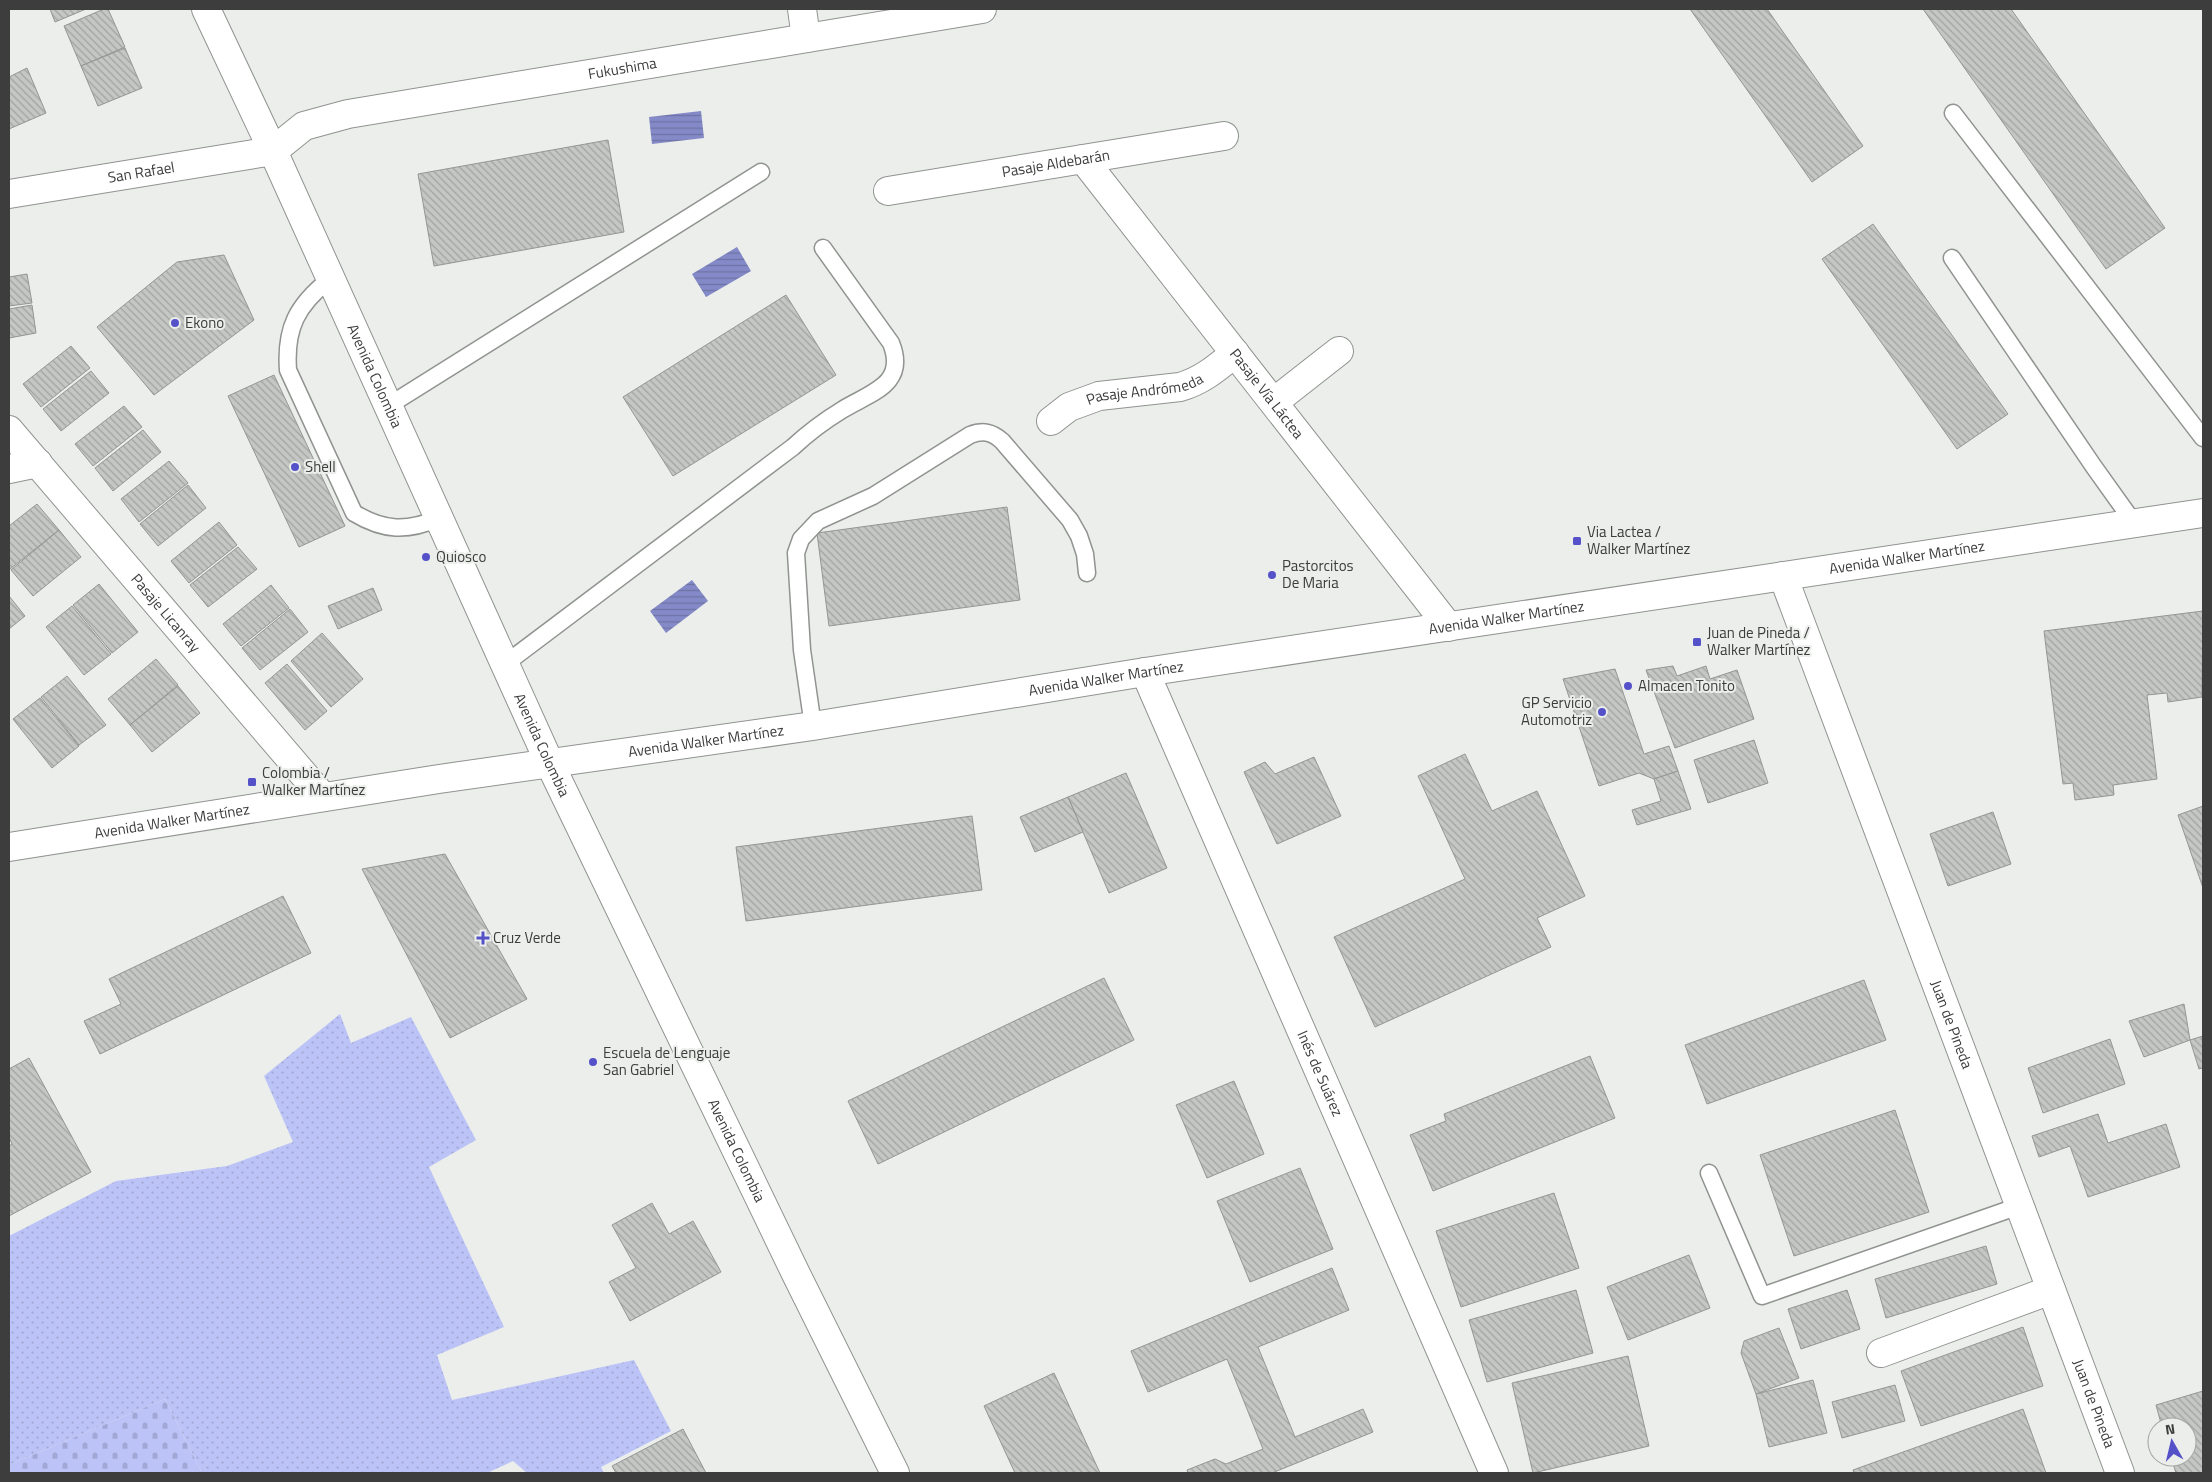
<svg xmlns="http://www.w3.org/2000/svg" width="2212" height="1482" font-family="'Titillium Web',sans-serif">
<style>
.grass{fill:url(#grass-dots)}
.cemetery{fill:url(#cemetery-stones)}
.water{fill:url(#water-rules)}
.building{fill:url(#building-back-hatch);stroke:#949693}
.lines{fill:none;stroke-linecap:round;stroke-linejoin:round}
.service-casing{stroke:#909390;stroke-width:19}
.minor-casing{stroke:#909390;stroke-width:30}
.secondary-casing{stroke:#909390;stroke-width:30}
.service{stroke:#fff;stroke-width:16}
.minor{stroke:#fff;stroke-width:28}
.secondary{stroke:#fff;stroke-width:28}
.poi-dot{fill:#5552c9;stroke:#ebeeeb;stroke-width:2}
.labels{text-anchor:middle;stroke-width:4;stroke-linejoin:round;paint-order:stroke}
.street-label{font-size:15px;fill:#3c3d3c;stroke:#ebeeeb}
.poi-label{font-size:15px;fill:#3c3d3c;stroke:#ebeeeb;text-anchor:start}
</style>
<defs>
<pattern id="grass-dots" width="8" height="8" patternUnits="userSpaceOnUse" patternTransform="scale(1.25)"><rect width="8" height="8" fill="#bcc3f7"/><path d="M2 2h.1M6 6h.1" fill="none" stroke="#a2a8d5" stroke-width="1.8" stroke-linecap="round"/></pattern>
<pattern id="cemetery-stones" width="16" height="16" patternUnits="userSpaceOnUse" patternTransform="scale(1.25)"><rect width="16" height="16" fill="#bcc3f7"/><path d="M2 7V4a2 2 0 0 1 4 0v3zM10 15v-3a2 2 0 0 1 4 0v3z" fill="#a2a8d5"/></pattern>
<pattern id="water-rules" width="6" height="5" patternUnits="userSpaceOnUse" patternTransform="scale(1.25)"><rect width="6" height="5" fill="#848ac8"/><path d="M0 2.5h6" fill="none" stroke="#6d72a4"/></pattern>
<pattern id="building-back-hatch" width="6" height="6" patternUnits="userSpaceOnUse" patternTransform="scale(1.25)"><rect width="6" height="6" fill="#c4c7c4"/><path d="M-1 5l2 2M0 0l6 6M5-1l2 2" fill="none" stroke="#a0a3a0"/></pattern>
</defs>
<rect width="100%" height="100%" fill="#ebeeeb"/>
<polygon class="grass" points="340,1014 351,1043 411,1017 476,1140 429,1167 504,1327 437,1355 452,1400 634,1360 671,1431 601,1467 604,1473 527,1473 513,1461 487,1473 202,1473 165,1399 9,1465 9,1236 116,1181 227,1166 293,1142 264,1076"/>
<polygon class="cemetery" points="165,1399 202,1473 9,1473 9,1465"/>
<g class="water">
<polygon points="701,111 704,138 652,144 649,117"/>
<polygon points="737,247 751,271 706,297 692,274"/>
<polygon points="692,580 708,601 666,633 650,611"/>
</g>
<g class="building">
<polygon points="50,9 86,9 55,22"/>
<polygon points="104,9 108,9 125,47 81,66 64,26"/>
<polygon points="1690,9 1767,9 1863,146 1812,182"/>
<polygon points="1923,9 2011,9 2165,228 2106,269"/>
<polygon points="125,48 142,88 98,106 81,66"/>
<polygon points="27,68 46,113 9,129 9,77"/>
<polygon points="608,140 624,232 434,266 418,174"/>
<polygon points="1873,224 2008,414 1957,449 1822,259"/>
<polygon points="224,255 254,320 154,395 97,327 177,262"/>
<polygon points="27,274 32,303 9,306 9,277"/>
<polygon points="786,295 836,375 673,476 623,397"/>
<polygon points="32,305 36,333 9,338 9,309"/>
<polygon points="71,346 90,368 41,407 23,384"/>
<polygon points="91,371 109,393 61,431 43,409"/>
<polygon points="274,375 345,526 299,547 228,396"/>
<polygon points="124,406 142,427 93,466 75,444"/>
<polygon points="143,430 161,452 113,491 95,468"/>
<polygon points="169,461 188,483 139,522 121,499"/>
<polygon points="188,485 206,508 158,546 140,524"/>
<polygon points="37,504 59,530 10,569 9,567 9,526"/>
<polygon points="1007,507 1020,600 829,626 817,533"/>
<polygon points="219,522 237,545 189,583 171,561"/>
<polygon points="59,530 81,557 33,596 11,570"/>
<polygon points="238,547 257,569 208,607 190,585"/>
<polygon points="99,584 138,632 112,653 73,605"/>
<polygon points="271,585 289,608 241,646 223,624"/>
<polygon points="373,588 382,610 338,629 328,606"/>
<polygon points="9,596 25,616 9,629"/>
<polygon points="72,606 111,654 84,675 46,627"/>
<polygon points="290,609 308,632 260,670 242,648"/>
<polygon points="2203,611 2202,697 2168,702 2167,693 2147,695 2157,779 2113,785 2114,795 2075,800 2073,783 2063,784 2044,631"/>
<polygon points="322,633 363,679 331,707 291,661"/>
<polygon points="156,659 178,685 130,725 108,699"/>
<polygon points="287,664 327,711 305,730 265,683"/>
<polygon points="1673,666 1677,676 1706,666 1710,679 1737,670 1754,719 1675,748 1646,670"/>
<polygon points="1615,669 1644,754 1669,746 1678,771 1654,779 1639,773 1599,786 1563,679"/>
<polygon points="67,676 106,725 79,745 41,697"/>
<polygon points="178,686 200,713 152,752 130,725"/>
<polygon points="40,698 79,746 52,768 13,719"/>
<polygon points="1754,740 1768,783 1708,803 1694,760"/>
<polygon points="1465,754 1492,811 1537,791 1585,896 1537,918 1551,947 1375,1027 1334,937 1465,879 1418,776"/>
<polygon points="1314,757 1341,816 1277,844 1244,772 1265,762 1275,774"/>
<polygon points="1678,771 1691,809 1637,825 1632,810 1661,801 1654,779"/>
<polygon points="1126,773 1167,868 1109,893 1068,797"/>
<polygon points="1068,797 1083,832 1035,852 1020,817"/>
<polygon points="2203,806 2203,888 2178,815"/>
<polygon points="1993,812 2011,864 1948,886 1930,834"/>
<polygon points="972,816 982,890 746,921 736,847"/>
<polygon points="445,854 527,999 450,1038 362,869"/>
<polygon points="283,896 311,953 100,1054 84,1021 121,1004 109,979"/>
<polygon points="1104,978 1134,1040 878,1164 848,1101"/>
<polygon points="1864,980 1886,1040 1707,1104 1685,1045"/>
<polygon points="2184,1004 2190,1040 2144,1057 2129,1021"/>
<polygon points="2203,1036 2203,1068 2199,1069 2190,1040"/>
<polygon points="2110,1039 2125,1084 2043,1113 2028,1068"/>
<polygon points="1590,1056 1615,1118 1433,1191 1410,1135 1446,1121 1444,1114"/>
<polygon points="29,1058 91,1172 9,1216 9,1146 12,1144 9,1137 9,1069"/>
<polygon points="1234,1081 1264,1154 1207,1178 1176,1105"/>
<polygon points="1895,1110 1929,1212 1794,1256 1760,1155"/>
<polygon points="2098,1114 2108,1143 2166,1124 2180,1167 2088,1197 2070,1146 2039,1157 2032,1136"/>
<polygon points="1300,1168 1333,1249 1250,1282 1217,1201"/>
<polygon points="1554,1193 1579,1268 1461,1307 1436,1231"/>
<polygon points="652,1203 669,1234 693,1221 721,1272 630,1321 609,1282 636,1268 612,1225"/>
<polygon points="1986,1246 1997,1284 1886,1318 1875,1279"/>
<polygon points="1689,1255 1710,1308 1628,1340 1607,1287"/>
<polygon points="1332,1268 1349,1310 1258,1347 1295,1437 1363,1409 1373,1432 1272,1473 1188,1473 1187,1470 1215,1459 1226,1464 1263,1449 1227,1359 1148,1392 1131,1351"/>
<polygon points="1576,1290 1593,1353 1487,1382 1469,1320"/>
<polygon points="1847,1290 1860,1329 1801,1349 1788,1309"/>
<polygon points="2023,1327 2043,1386 1921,1426 1901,1371"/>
<polygon points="1779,1328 1799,1378 1756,1394 1741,1353 1744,1341"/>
<polygon points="1628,1356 1649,1446 1533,1473 1512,1383"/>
<polygon points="1054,1373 1100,1473 1015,1473 984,1406"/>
<polygon points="1813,1380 1827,1433 1769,1447 1756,1394"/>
<polygon points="1895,1385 1905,1421 1842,1438 1832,1402"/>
<polygon points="2203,1391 2203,1473 2176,1473 2171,1457 2187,1457 2187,1427 2162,1427 2156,1405"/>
<polygon points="2023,1409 2046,1473 1854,1473 1853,1470"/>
<polygon points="683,1429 706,1473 616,1473 612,1466"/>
</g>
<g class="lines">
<g class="service-casing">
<g id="service">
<polyline points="1953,113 2203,438"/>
<polyline points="1952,258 2094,467 2134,523"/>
<path d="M 330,279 C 297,305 285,328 288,370 L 354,513 C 384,531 407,532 439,518"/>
<polyline points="388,406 761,172"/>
<path d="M 505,664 L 793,447 C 808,433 824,421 842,410 C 869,393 908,385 891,343 L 823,248"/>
<path d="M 813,726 L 802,650 L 796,553 L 801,539 L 818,521 L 873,496 L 970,435 C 983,430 992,432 1002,441 L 1070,520 L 1079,536 L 1085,554 L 1087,573"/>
<polyline points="1709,1173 1762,1296 2019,1206"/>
</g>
</g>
<g class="minor-casing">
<g id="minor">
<polyline points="802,9 806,38"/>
<path id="s1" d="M 1083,159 L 1449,627"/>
<path id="s2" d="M 888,191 L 1224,136"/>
<path id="s3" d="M 9,194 L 273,151 L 304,126 L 348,114 L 982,9"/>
<polyline points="1274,402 1339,351"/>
<path id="s4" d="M 1051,421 L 1069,407 L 1099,396 L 1180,387 C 1202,381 1218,367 1235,353"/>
<path id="s5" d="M 9,430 L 323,797"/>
<polyline points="9,469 38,463"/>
<path id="s6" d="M 1783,576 L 2120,1473"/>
<path id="s7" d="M 1145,672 L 1494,1473"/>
<polyline points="1881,1353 2051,1290"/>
</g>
</g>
<g class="secondary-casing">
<g id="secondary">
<path id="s8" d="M 206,9 L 273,151 L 550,764 L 797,1276 L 895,1473"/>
<path id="s9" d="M 9,847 L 439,779 L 813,726 L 1145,672 L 2203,513"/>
</g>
</g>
<use href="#service" class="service"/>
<use href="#minor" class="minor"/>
<use href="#secondary" class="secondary"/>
</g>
<g class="poi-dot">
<circle cx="175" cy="323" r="5"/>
<circle cx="295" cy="467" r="5"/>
<rect x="1572" y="536" width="10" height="10" rx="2.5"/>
<circle cx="426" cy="557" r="5"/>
<circle cx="1272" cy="575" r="5"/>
<rect x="1692" y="637" width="10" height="10" rx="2.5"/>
<circle cx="1628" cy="686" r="5"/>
<circle cx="1602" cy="712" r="5"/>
<rect x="247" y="777" width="10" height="10" rx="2.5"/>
<path d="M480.5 930.5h5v5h5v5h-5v5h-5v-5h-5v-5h5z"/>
<circle cx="593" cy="1062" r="5"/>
</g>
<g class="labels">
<g class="street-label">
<text dy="5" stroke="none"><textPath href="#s3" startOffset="631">Fukushima</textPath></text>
<text dy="5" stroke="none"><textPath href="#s2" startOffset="170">Pasaje Aldebarán</textPath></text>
<text dy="5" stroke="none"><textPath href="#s3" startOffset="134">San Rafael</textPath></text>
<text dy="5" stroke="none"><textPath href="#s8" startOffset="404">Avenida Colombia</textPath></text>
<text dy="5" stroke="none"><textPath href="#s4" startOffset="101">Pasaje Andrómeda</textPath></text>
<text dy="5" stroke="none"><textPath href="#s1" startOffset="298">Pasaje Vía Láctea</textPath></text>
<text dy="5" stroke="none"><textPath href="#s9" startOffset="1920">Avenida Walker Martínez</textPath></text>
<text dy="5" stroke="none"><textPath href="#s5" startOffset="241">Pasaje Licanray</textPath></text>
<text dy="5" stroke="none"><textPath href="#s9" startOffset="1515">Avenida Walker Martínez</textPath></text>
<text dy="5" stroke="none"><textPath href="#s9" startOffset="1110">Avenida Walker Martínez</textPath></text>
<text dy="5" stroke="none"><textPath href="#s9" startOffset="705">Avenida Walker Martínez</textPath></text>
<text dy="5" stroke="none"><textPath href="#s8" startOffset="809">Avenida Colombia</textPath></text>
<text dy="5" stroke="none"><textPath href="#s9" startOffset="165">Avenida Walker Martínez</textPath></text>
<text dy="5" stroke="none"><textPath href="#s6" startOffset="479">Juan de Pineda</textPath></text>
<text dy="5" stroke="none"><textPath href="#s7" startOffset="438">Inés de Suárez</textPath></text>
<text dy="5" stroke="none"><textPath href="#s8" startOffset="1259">Avenida Colombia</textPath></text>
<text dy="5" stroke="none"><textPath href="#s6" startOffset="884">Juan de Pineda</textPath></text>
</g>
<g class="poi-label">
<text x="185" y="328">Ekono</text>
<text x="305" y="472">Shell</text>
<text x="1587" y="537">Via Lactea /<tspan x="1587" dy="17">Walker Martínez</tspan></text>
<text x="436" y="562">Quiosco</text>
<text x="1282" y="571">Pastorcitos<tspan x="1282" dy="17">De Maria</tspan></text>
<text x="1707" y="638">Juan de Pineda /<tspan x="1707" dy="17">Walker Martínez</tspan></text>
<text x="1638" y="691">Almacen Tonito</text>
<text x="1592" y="708" text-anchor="end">GP Servicio<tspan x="1592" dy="17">Automotriz</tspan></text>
<text x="262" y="778">Colombia /<tspan x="262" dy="17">Walker Martínez</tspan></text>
<text x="493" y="943">Cruz Verde</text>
<text x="603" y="1058">Escuela de Lenguaje<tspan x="603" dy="17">San Gabriel</tspan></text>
</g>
</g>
<rect width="2212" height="1482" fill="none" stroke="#3c3d3c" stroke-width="20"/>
<g transform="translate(2172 1442) rotate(352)"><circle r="24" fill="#ebeeeb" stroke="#a5a7a5"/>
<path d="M0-4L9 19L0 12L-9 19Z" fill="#5552c9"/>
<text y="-8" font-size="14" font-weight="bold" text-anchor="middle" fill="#3c3d3c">N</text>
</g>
</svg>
